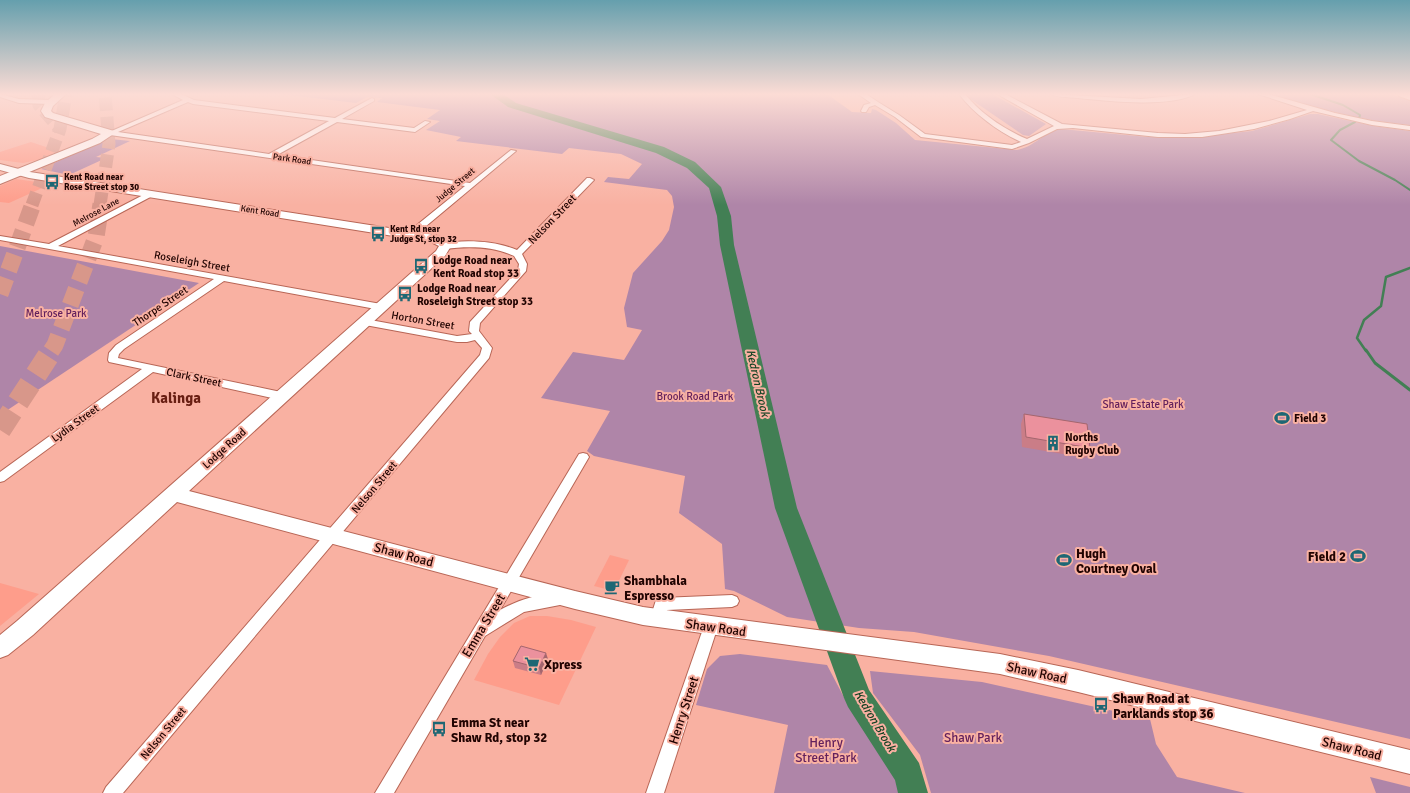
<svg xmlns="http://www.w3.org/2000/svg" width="1410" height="793" font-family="Signika,sans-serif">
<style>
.built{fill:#fe9d8b}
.green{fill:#af85a8}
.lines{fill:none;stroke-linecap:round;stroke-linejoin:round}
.stream-far2{stroke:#427f54;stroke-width:2}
.stream-far1{stroke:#427f54;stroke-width:2.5}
.stream{stroke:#427f54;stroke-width:3}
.river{fill:#427f54;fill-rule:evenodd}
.highway-tunnel-far2{stroke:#d8978a;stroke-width:13;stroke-dasharray:13 6;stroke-linecap:butt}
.highway-tunnel-far1{stroke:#d8978a;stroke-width:17;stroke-dasharray:17 8;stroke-linecap:butt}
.highway-tunnel{stroke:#d8978a;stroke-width:22;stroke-dasharray:22 11;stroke-linecap:butt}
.street-casing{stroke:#b86656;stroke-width:2}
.secondary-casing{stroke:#b86656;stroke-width:2}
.primary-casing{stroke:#b86656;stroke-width:2}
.street{fill:#fff;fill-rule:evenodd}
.secondary{fill:#fff;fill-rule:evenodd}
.primary{fill:#fff;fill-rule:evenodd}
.wall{fill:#ca7d87}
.shaded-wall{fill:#a4666e}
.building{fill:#eb919d;stroke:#a4666e}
.labels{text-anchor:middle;stroke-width:4;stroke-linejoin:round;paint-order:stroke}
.far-street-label{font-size:9px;fill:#200301;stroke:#f9b1a2}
.far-poi-label{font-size:9px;font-weight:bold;fill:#200301;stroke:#f9b1a2;text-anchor:start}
.street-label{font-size:11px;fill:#200301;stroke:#f9b1a2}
.poi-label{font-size:11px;font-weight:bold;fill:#200301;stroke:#f9b1a2;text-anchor:start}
.park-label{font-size:11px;fill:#63215d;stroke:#f9b1a2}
.water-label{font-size:12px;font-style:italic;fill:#134223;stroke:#f9b1a2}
.near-poi-label{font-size:13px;font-weight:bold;fill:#200301;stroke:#f9b1a2;text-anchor:start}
.near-street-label{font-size:13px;fill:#200301;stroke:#f9b1a2}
.near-park-label{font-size:13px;fill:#63215d;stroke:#f9b1a2}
.district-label{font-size:15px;font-weight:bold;fill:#691f13;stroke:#f9b1a2}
</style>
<rect width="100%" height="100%" fill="#f9b1a2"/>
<g class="built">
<polygon points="31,142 58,151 38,160 23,163 0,160 0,152"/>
<polygon points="16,179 51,184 9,203 0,202 0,186"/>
<polygon points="610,555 629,560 614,591 594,586"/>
<polygon points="0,583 39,594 0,626"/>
<polygon points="530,616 547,616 571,620 596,627 559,705 474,680 488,654 500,637 514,623"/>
</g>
<g class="green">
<path d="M 281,94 L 827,94 L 852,112 L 871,113 L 872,109 L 876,110 L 896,123 L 915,140 L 1017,150 C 1034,147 1044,132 1061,129 L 1148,137 L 1185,138 L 1252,131 L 1310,114 L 1318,114 L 1374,126 L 1410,131 L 1410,739 L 1049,656 L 914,632 L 859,628 L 787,617 L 734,591 L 725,589 L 722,544 L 679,513 L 685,476 L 594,456 L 587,451 L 610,411 L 541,398 L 573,352 L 624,360 L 642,330 L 627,327 L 624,308 L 633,273 L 662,241 L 669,230 L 674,207 L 672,196 L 667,190 L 604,182 L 608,177 L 629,179 L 642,164 L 621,154 L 569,148 L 562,154 L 456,141 L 461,137 L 426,130 L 440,121 L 427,119 L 440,110 L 377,102 L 382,98 L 367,97 L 356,103 Z"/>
<polygon points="968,94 992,94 1046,124 1029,136 1023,135 969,98"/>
<path d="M 1271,94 L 1391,94 L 1410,101 L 1410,125 C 1362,121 1317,108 1271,94 Z"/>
<polygon points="111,139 130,141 96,157 106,158 69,175 41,169 105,140"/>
<polygon points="0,246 199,283 0,415"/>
<polygon points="740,654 827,665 847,703 896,780 900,793 774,793 788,725 696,705 707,669 720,656"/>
<polygon points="870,671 982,682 1150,719 1156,744 1177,777 1245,793 931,793 920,755 873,693"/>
<polygon points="1370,777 1410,787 1410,793 1376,793"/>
</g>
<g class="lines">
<g class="stream-far2">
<polyline points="1310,94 1343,105 1360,115 1359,119"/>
<polyline points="1355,122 1340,130 1331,140 1359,161 1395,180 1410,190"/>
</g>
<polyline class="stream-far1" points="1366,351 1357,338 1364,320 1381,306 1386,277 1410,268"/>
<polyline class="stream" points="1366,350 1375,363 1410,390"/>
<polygon class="river" points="490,94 503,94 516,103 664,147 695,162 721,187 731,216 734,245 797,508 869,690 919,763 928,793 898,793 895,780 848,707 844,698 775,508 720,245 717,216 709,188 687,168 656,153 508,107"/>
<g class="highway-tunnel-far2">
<polyline points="38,94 39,105 60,129"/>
<polyline points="32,205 60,129 66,94"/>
<polyline points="100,205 109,144 105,94"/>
</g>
<g class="highway-tunnel-far1">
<polyline points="0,294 33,204"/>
<polyline points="51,351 55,345 96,237 101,204"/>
</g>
<polyline class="highway-tunnel" points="0,430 52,350"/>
<g class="street-casing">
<g id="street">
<polygon points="0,94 19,99 52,100 55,102 52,104 19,103 0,97"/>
<path d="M 172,94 L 181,94 L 194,100 L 335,118 L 372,98 L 374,99 L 374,101 L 342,119 L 414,128 L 425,121 L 430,122 L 415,132 L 337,122 L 277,155 L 470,183 L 511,150 L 516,151 L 413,237 L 407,237 L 406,235 L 407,233 L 465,186 L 110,135 L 107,133 L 183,100 ZM 188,102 L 193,104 L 329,121 L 269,154 L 118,132 Z"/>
<path d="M 858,94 L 866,94 L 878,102 L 899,115 L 925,134 L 1012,145 L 1021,142 C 999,132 974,114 959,94 L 965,94 C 980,113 1005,130 1027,139 L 1054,126 L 997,94 L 1005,94 L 1062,124 L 1158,133 L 1185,134 L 1219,131 L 1269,121 L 1307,110 L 1258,94 L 1268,94 L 1335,113 L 1372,121 L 1410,126 L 1410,130 L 1372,125 L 1313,111 L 1290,119 L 1254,129 L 1202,137 L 1158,137 L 1073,128 L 1057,129 L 1029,143 L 1012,149 L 921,137 L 895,117 L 875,105 L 869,107 L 866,112 L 862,112 L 861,111 L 864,105 L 871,103 Z"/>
<path d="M 1051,94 L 1141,99 L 1195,94 C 1170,108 1107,101 1078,98 C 1070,97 1058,98 1051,94 Z"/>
<path d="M 587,178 L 590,178 L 594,180 L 522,254 L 527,264 L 526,271 L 480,323 L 479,331 L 492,348 L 489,358 L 123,793 L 103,793 L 106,787 L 480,355 L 482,348 L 475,340 L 467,342 L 457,342 L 365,325 L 362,324 L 360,322 L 362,320 L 365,319 L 457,336 L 472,334 L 469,331 L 470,322 L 518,270 L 519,264 L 514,256 C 493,246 468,246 445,249 L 442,248 L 441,246 L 442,244 C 464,239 496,241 517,250 Z"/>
<polygon points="149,192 152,192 156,194 58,246 381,304 386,307 381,310 224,281 124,349 119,354 118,358 281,392 285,394 286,396 285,398 281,400 153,372 4,481 0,482 0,472 142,369 109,362 108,360 109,353 116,345 214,279 0,240 0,236 49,244"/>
<path d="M 583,453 L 587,454 L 589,457 L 500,610 C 516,601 547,589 565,596 L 567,600 L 565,604 L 524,612 L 485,636 L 394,793 L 375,793 L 579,454 Z"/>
<polygon points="732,595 737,597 739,601 737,605 732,607 667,610 662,623 657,625 652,623 650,619 656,600 661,598"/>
<polygon points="711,620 716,621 718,626 664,793 646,793 704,626 706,621"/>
</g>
</g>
<g class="secondary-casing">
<g id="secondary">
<polygon points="1398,94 1410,94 1410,100 1399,96"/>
<path d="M 0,164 L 30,172 L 434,235 C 441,237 449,239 451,246 L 445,256 L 189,491 L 575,591 L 643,607 L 1000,654 L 1078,670 L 1410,750 L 1410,774 L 1078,692 L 1000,674 L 643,625 L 575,609 L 177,502 L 33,635 L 8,655 L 0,658 L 0,635 L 17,621 L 436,251 L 439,246 L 431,242 L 29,178 L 0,170 Z"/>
</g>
</g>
<g class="primary-casing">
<polygon id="primary" points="55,94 66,94 53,106 51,111 53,113 114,131 115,133 100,143 0,184 0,176 92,139 101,134 45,117 41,111 45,103"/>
</g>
<use href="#street" class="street"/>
<use href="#secondary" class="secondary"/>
<use href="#primary" class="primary"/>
</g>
<g class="wall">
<polygon points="1024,414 1090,448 1086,458 1022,447 1021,424"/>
<polygon points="548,659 541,675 515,668 513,661"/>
</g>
<polygon class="shaded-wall" points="546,653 548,659 541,675 539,668"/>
<g class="building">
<polygon points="1024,414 1087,424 1090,448 1026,437"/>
<polygon points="521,646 546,653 539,668 513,661"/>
</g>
<linearGradient id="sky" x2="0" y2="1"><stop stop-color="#659fad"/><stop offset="0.46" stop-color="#fcdcd5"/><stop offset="1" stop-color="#fcdcd5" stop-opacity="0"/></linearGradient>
<rect width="1410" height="205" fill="url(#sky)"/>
<defs>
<g id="bus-bare" transform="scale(1.2)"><path d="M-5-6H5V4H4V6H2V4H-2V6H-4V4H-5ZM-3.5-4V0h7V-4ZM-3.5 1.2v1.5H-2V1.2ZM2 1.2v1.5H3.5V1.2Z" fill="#1e6774" stroke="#f9b1a2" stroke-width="2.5" paint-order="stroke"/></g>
<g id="stadium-bare" transform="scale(1.2)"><path d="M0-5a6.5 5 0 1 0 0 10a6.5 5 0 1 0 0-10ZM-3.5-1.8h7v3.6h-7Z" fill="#1e6774" stroke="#f9b1a2" stroke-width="2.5" paint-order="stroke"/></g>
<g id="building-bare" transform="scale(1.2)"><path d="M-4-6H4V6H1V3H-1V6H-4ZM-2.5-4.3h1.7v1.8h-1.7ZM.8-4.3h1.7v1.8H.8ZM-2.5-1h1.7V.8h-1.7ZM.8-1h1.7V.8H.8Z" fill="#1e6774" stroke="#f9b1a2" stroke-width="2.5" paint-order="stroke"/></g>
<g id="cafe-bare" transform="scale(1.2)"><path d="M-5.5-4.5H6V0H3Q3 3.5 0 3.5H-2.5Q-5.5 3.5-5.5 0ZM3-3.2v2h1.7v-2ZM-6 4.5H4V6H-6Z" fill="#1e6774" stroke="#f9b1a2" stroke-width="2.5" paint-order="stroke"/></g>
<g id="supermarket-bare" transform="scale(1.2)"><path d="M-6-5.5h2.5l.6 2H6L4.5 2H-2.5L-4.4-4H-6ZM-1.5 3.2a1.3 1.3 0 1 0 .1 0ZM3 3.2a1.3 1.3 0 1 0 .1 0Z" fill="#1e6774" stroke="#f9b1a2" stroke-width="2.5" paint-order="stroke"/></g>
</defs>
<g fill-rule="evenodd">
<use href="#bus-bare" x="52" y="182"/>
<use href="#bus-bare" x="378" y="234"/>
<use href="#bus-bare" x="421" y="266"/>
<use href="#bus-bare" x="405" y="294"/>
<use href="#stadium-bare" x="1282" y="418"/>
<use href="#building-bare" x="1053" y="443"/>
<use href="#stadium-bare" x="1358" y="556"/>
<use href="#stadium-bare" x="1064" y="560"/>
<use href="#cafe-bare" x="612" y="587"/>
<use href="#supermarket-bare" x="532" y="664"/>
<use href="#bus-bare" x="1101" y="705"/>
<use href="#bus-bare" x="439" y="729"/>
</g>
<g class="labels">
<g class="far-street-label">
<text transform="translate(292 159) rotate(8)" y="3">Park Road</text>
<text transform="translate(455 185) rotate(-40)" y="3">Judge Street</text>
<text transform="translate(260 211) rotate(9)" y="3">Kent Road</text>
<text transform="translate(96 212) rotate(-28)" y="3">Melrose Lane</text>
</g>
<g class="far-poi-label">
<text x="64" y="180">Kent Road near<tspan x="64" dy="10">Rose Street stop 30</tspan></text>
<text x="390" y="232">Kent Rd near<tspan x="390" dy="10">Judge St, stop 32</tspan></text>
</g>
<g class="street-label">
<text transform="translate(552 219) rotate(-46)" y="4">Nelson Street</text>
<text transform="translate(192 261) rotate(10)" y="4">Roseleigh Street</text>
<text transform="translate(160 306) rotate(-34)" y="4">Thorpe Street</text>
<text transform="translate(423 320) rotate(10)" y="4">Horton Street</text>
<text transform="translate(194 377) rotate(12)" y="4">Clark Street</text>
<text transform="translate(75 423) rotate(-36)" y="4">Lydia Street</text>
<text transform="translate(224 448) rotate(-42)" y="4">Lodge Road</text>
<text transform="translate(374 487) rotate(-50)" y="4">Nelson Street</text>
<text transform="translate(163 733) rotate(-50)" y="4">Nelson Street</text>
</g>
<g class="poi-label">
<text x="433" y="264">Lodge Road near<tspan x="433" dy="13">Kent Road stop 33</tspan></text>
<text x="417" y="292">Lodge Road near<tspan x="417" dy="13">Roseleigh Street stop 33</tspan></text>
<text x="1294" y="422">Field 3</text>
<text x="1065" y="441">Norths<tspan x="1065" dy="13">Rugby Club</tspan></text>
</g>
<g class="park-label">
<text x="56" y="317">Melrose Park</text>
<text x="695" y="400">Brook Road Park</text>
<text x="1143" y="408">Shaw Estate Park</text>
</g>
<g class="water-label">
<text transform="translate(758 383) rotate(77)" y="4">Kedron Brook</text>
<text transform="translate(875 721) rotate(59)" y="4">Kedron Brook</text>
</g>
<g class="near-poi-label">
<text x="1076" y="558">Hugh<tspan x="1076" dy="15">Courtney Oval</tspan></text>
<text x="1346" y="561" text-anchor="end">Field 2</text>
<text x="624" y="585">Shambhala<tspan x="624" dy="15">Espresso</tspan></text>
<text x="544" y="669">Xpress</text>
<text x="1113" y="703">Shaw Road at<tspan x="1113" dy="15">Parklands stop 36</tspan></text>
<text x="451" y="727">Emma St near<tspan x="451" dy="15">Shaw Rd, stop 32</tspan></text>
</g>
<g class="near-street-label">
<text transform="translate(404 554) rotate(15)" y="5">Shaw Road</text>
<text transform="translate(483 625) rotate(-59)" y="5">Emma Street</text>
<text transform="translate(716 627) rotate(8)" y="5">Shaw Road</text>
<text transform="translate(1037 672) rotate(12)" y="5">Shaw Road</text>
<text transform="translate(683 710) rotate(-72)" y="5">Henry Street</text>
<text transform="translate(1352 748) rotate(14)" y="5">Shaw Road</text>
</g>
<g class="near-park-label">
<text x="973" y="742">Shaw Park</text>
<text x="826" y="747">Henry<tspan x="826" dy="15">Street Park</tspan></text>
</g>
<g class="district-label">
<text x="176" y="403">Kalinga</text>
</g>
</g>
</svg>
